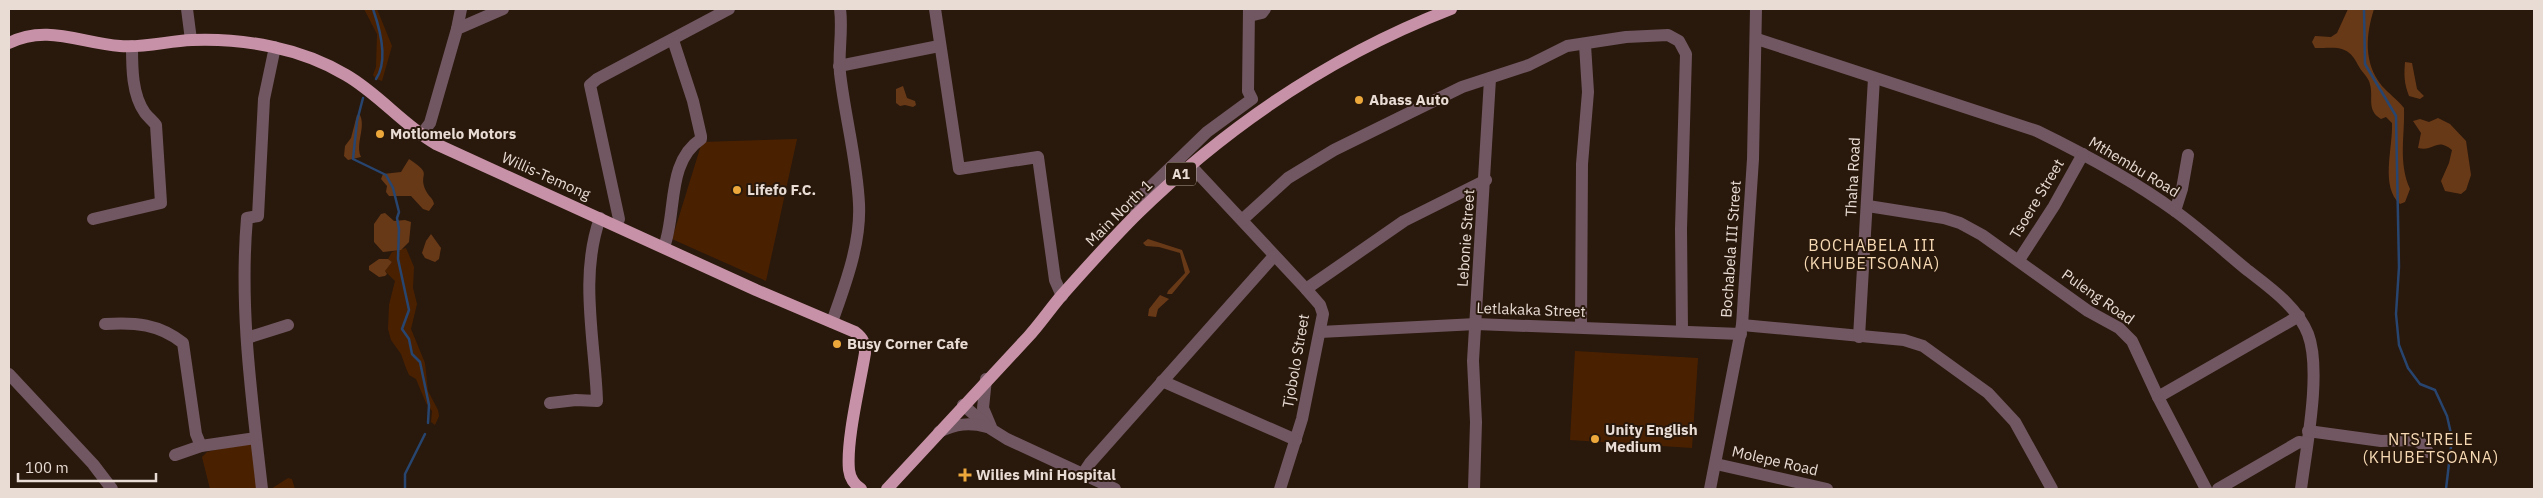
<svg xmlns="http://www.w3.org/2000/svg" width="2543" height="498" font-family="'IBM Plex Sans',sans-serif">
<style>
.green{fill:#4a2100}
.forest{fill:#683917}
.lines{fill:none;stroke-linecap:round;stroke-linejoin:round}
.stream{stroke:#27456f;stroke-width:2.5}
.minor{stroke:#715761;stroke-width:12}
.major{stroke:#c792a7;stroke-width:12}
.poi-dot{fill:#eda83c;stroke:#29180c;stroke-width:2}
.labels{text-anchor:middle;stroke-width:4;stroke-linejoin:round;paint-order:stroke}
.shield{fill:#29180c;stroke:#afa198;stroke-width:1}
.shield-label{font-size:14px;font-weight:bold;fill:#e8dcd4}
.poi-label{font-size:15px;font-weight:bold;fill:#e8dcd4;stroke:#29180c;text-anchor:start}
.street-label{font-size:15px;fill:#e8dcd4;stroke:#29180c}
.neighbourhood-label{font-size:16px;letter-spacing:1px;fill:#f7dab4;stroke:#29180c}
</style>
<rect width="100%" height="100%" fill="#29180c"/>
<g class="green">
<polygon points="364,9 377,9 392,46 382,81 376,79 373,75 376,67 377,34"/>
<polygon points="797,139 766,281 672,239 702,142"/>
<polygon points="406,248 414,267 413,288 417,304 411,329 425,363 428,391 438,410 439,416 435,425 431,422 432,411 426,403 416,379 409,375 406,368 401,354 391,340 388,329 389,305 395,281 385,271 392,262 388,259 392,252"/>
<polygon points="1575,351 1698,358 1692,448 1570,440"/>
<polygon points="251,441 258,489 210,489 202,457 207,452"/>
<polygon points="288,478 292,479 295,489 271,489"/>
</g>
<g class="forest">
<path d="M 2348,9 L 2374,9 C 2366,34 2363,63 2382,86 C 2389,94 2397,99 2404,108 C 2405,136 2398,162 2410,189 L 2405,202 L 2400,204 C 2380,186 2393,149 2392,123 L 2386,117 L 2381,119 C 2365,109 2375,97 2369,81 C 2366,75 2361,71 2358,65 C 2348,44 2336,48 2315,48 L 2312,42 L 2315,36 L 2331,37 L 2337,33 Z"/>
<path d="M 2405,62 L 2412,63 L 2417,89 L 2424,96 L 2420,99 L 2409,96 C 2404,83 2404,75 2405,62 Z"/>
<polygon points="903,86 907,98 915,101 916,105 913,107 905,105 900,106 896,103 896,89"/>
<path d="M 357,115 L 360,115 C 366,128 355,144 361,157 L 348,160 L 344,156 L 345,146 L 351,138 Z"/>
<path d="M 2438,118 L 2450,124 L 2466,141 L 2471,175 L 2466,190 L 2461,194 L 2445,191 L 2441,181 L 2449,163 L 2452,150 C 2436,137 2435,152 2418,148 L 2421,133 L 2413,121 L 2420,119 L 2429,122 Z"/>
<path d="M 409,159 C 435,176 417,172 426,191 C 429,197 433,198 434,204 L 429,211 L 423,209 L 411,196 L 389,196 L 386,192 L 387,186 L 381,179 L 383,174 L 401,172 Z"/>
<polygon points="385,213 394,221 405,220 411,222 409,242 401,250 383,252 374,242 374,224 381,214"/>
<polygon points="431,234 441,248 439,259 435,262 425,258 422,253 426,241"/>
<polygon points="1148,239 1182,250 1190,272 1172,294 1167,294 1168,291 1185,273 1180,253 1159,247 1146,246 1143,243"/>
<polygon points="379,259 388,259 392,262 385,271 387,274 385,276 379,277 369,270 369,266"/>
<polygon points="1160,295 1169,299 1158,309 1156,317 1148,316 1149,309"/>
</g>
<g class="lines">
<g class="stream">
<path d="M 373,9 C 380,29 389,60 376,79"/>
<polyline points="2364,9 2365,64 2396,116 2399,267 2396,314 2399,345 2408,368 2420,384 2435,390 2447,416 2452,438 2446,489"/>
<polyline points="363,98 357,121 353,159 386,175 393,188 399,212 397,218 399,229 398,259 409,310 402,329 409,339 412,354 420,362 429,405 428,423"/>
<polyline points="405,489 405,474 425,434"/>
</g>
<g class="minor">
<polyline points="187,9 191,40"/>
<polyline points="935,9 959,169 1038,157 1055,280 1062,296"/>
<polyline points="1249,16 1262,13 1265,9"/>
<polyline points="457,29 461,9"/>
<path d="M 1757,39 L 2037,131 C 2084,154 2133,180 2175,211 C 2200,229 2223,250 2246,269 C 2269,287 2297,306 2308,334 C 2322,371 2306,449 2301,489"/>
<polyline points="839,66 939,46"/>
<polyline points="421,135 430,123 457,29 503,9"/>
<polyline points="1191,166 1306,289 1320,305 1323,314 1302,419 1280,489"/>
<polyline points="1868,206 1944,218 1960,223 1982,235 2088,311 2119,328 2132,341 2158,397 2206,489"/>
<polyline points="2175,211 2182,189 2188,155"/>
<polyline points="1136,215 1135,204 1143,194 1207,132 1252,99 1248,91 1249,9"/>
<path d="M 93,219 L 161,203 L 156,125 C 153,121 148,117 145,113 C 132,95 132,68 132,46"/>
<polyline points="1242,220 1288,178 1334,150 1462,87 1529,65 1567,46 1626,37 1668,35 1679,41 1686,54 1681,229 1682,330"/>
<polyline points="616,225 619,219 590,85 597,79 729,9"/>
<path d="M 664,247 C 677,213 666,162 701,139 L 701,136 L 693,101 L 673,40"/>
<polyline points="2019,260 2054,206 2083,154"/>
<polyline points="1306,289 1404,221 1486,180"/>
<path d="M 832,322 C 845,285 861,244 859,204 C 857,160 845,117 840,73 C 838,52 843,31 840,9"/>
<path d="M 105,324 C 135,322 159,324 183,343 L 196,434 L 201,446"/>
<polyline points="1742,325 1904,340 1923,346 1988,393 2015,422 2052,489"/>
<polyline points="1581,327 1582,164 1588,92 1585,45"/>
<polyline points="1320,332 1476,324 1741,334"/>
<polyline points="1859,337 1874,78"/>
<polyline points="247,338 288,325"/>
<polyline points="9,374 93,464 112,489"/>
<polyline points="986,379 983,408 991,427"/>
<polyline points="1162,381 1296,440"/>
<polyline points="2158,397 2299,316"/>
<path d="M 550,403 L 576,400 L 597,401 C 595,341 579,277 600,218"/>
<polyline points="963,405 991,429 1007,439 1115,489"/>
<polyline points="2308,431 2381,441 2414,440 2421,443 2428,452"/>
<path d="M 939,432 C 956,424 969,422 987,427"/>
<polyline points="175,455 201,446 256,438"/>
<polyline points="1716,464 1827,489"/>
<polyline points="1082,475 1090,463 1274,256"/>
<path d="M 262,489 C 252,399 239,309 247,218 L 258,216 L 264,99 L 275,47"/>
<polyline points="1474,489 1476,422 1473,361 1490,79"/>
<polyline points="1710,489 1742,325 1753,159 1756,9"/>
<polyline points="2218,489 2299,442 2307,443"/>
</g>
<g class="major">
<path d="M 9,43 C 46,24 81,43 120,46 C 144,48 168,41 192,40 C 244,38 301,48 346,75 C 379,94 403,125 436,144 L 756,290 L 855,332 C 863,338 865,343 865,353 C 860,384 846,441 849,470 C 850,478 855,485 861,489"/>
<path d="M 887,489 C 934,438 981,387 1028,337 C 1040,324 1050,309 1062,295 C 1086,268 1111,240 1136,215 C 1227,126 1332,55 1451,9"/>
</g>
</g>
<g class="poi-dot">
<circle cx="1359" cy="100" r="5"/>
<circle cx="380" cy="134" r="5"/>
<circle cx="737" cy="190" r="5"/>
<circle cx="837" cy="344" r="5"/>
<circle cx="1595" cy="439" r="5"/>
<path d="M962.5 467.5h5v5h5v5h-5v5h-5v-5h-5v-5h5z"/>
</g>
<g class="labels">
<rect class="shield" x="1166" y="162.5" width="30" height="23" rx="4"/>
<g class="shield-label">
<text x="1181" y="179">A1</text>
</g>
<g class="poi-label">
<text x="1369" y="105">Abass Auto</text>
<text x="390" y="139">Motlomelo Motors</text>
<text x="747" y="195">Lifefo F.C.</text>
<text x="847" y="349">Busy Corner Cafe</text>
<text x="1605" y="435">Unity English<tspan x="1605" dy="17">Medium</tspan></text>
<text x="976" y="480">Wilies Mini Hospital</text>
</g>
<g class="street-label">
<text transform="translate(2134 167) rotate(31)" y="5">Mthembu Road</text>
<text transform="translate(546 176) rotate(24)" y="5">Willis-Temong</text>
<text transform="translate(1853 177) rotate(-87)" y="5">Thaha Road</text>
<text transform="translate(2037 199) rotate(-59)" y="5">Tsoere Street</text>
<text transform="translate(1119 213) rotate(-45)" y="5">Main North 1</text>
<text transform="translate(1466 238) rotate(-86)" y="5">Lebonie Street</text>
<text transform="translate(1731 249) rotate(-86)" y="5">Bochabela III Street</text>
<text transform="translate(2098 297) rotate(35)" y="5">Puleng Road</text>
<text transform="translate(1531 310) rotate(2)" y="5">Letlakaka Street</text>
<text transform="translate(1296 361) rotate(-80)" y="5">Tjobolo Street</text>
<text transform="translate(1775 461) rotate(13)" y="5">Molepe Road</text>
</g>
<g class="neighbourhood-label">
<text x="1872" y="251">BOCHABELA III<tspan x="1872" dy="18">(KHUBETSOANA)</tspan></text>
<text x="2431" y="445">NTS'IRELE<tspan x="2431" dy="18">(KHUBETSOANA)</tspan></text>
</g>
</g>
<rect width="2543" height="498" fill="none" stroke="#e8dcd4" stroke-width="20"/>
<path d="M18 473v8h138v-8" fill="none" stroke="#e8dcd4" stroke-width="2.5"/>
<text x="25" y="473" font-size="15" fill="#e8dcd4" stroke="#29180c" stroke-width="4" paint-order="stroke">100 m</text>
</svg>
